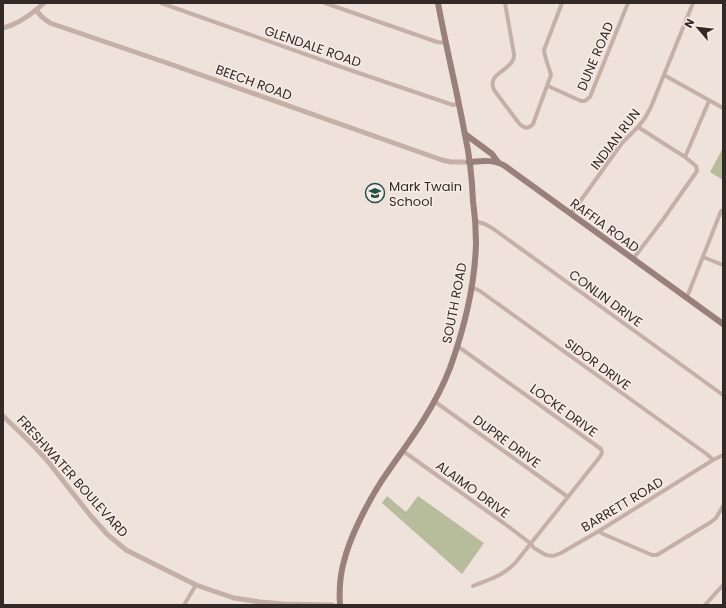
<svg xmlns="http://www.w3.org/2000/svg" width="726" height="608" font-family="Poppins,sans-serif">
<style>
.green{fill:#b7bc9c}
.lines{fill:none;stroke-linecap:round;stroke-linejoin:round}
.minor{stroke:#c5b0a8;stroke-width:4}
.tertiary{stroke:#c5b0a8;stroke-width:5}
.secondary{stroke:#99807a;stroke-width:6}
.labels{text-anchor:middle;stroke-width:3;stroke-linejoin:round;paint-order:stroke}
.street-label{font-size:13px;fill:#332927;stroke:#f7ece6}
.poi-label{font-size:13px;fill:#332927;stroke:#f7ece6;text-anchor:start}
</style>
<rect width="100%" height="100%" fill="#efe2db"/>
<g class="green">
<polygon points="723,148 723,180 710,172"/>
<polygon points="387,496 406,512 418,496 484,543 462,574 382,503"/>
</g>
<g class="lines">
<g class="minor">
<polyline points="161,3 347,69 453,105 458,104"/>
<polyline points="325,3 437,42 446,43"/>
<path d="M 505,3 L 514,54 C 514,56 514,58 513,60 C 507,72 487,74 494,90 L 518,122 C 523,128 528,130 533,124 L 551,75 C 549,67 545,59 544,50 L 562,3"/>
<polyline points="664,75 723,108"/>
<polyline points="548,86 581,101 585,101 590,97 628,3"/>
<polyline points="685,157 709,101"/>
<polyline points="571,214 622,143 638,127 645,118 651,107 693,3"/>
<polyline points="475,221 485,224 495,230 723,395"/>
<polyline points="703,257 723,265"/>
<polyline points="633,259 662,221 697,171 696,166 685,157 638,127"/>
<polyline points="471,288 476,289 480,291 708,455 713,460"/>
<polyline points="687,297 721,211 723,210"/>
<path d="M 457,346 L 463,350 L 601,449 L 602,453 L 599,458 L 516,562 C 502,577 490,579 473,586"/>
<polyline points="434,401 568,497"/>
<polyline points="403,451 505,524 530,543 534,548 546,555 553,556 561,553 599,531 713,460 723,455"/>
<polyline points="599,531 603,534 652,555 657,555 711,522 716,518 723,506"/>
<polyline points="184,605 196,585"/>
<polyline points="705,605 723,585"/>
</g>
<g class="tertiary">
<polyline points="36,10 42,17 50,23 170,64 442,160 451,162 469,162"/>
<path d="M 3,28 C 19,24 32,14 44,3"/>
<polyline points="3,416 27,439 46,459 90,515 108,535 126,550 196,585 234,598 260,602 284,604 333,605"/>
</g>
<g class="secondary">
<polyline points="465,134 492,154 498,162"/>
<path d="M 469,162 C 482,161 494,159 505,166 L 723,324"/>
<path d="M 340,605 C 339,590 340,575 344,561 C 350,537 366,506 379,485 C 393,463 410,442 424,419 C 434,403 443,386 450,368 C 464,329 475,284 476,243 C 476,229 475,215 473,201 C 472,179 470,157 465,135 C 457,91 446,47 438,3"/>
</g>
</g>
<defs>
<g id="school-ring" transform="scale(1)"><circle r="9.5" fill="#f7ece6" stroke="#21504b" stroke-width="1.5"/><path d="M0-5L7-2L0 1L-7-2ZM-4 1L0 2.5L4 1V4Q0 6-4 4Z" fill="#21504b"/></g>
</defs>
<g fill-rule="evenodd">
<use href="#school-ring" x="375" y="193"/>
</g>
<g class="labels">
<g class="street-label">
<text transform="translate(313 46) rotate(19)" y="5">GLENDALE ROAD</text>
<text transform="translate(595 56) rotate(-67)" y="5">DUNE ROAD</text>
<text transform="translate(254 82) rotate(20)" y="5">BEECH ROAD</text>
<text transform="translate(615 139) rotate(-53)" y="5">INDIAN RUN</text>
<text transform="translate(605 225) rotate(36)" y="5">RAFFIA ROAD</text>
<text transform="translate(606 298) rotate(36)" y="5">CONLIN DRIVE</text>
<text transform="translate(454 303) rotate(-79)" y="5">SOUTH ROAD</text>
<text transform="translate(598 364) rotate(36)" y="5">SIDOR DRIVE</text>
<text transform="translate(564 410) rotate(36)" y="5">LOCKE DRIVE</text>
<text transform="translate(507 441) rotate(36)" y="5">DUPRE DRIVE</text>
<text transform="translate(73 476) rotate(48)" y="5">FRESHWATER BOULEVARD</text>
<text transform="translate(473 489) rotate(36)" y="5">ALAIMO DRIVE</text>
<text transform="translate(622 504) rotate(-31)" y="5">BARRETT ROAD</text>
</g>
<g class="poi-label">
<text x="389" y="191">Mark Twain<tspan x="389" dy="15">School</tspan></text>
</g>
</g>
<rect width="726" height="608" fill="none" stroke="#332927" stroke-width="8"/>
<g transform="translate(698 28) rotate(298)" stroke="#f7ece6" stroke-width="3" paint-order="stroke">
<path d="M0-3L7 15L0 10L-7 15Z" fill="#332927"/>
<text y="-6" font-size="11" font-weight="bold" text-anchor="middle" fill="#332927">N</text>
</g>
</svg>
